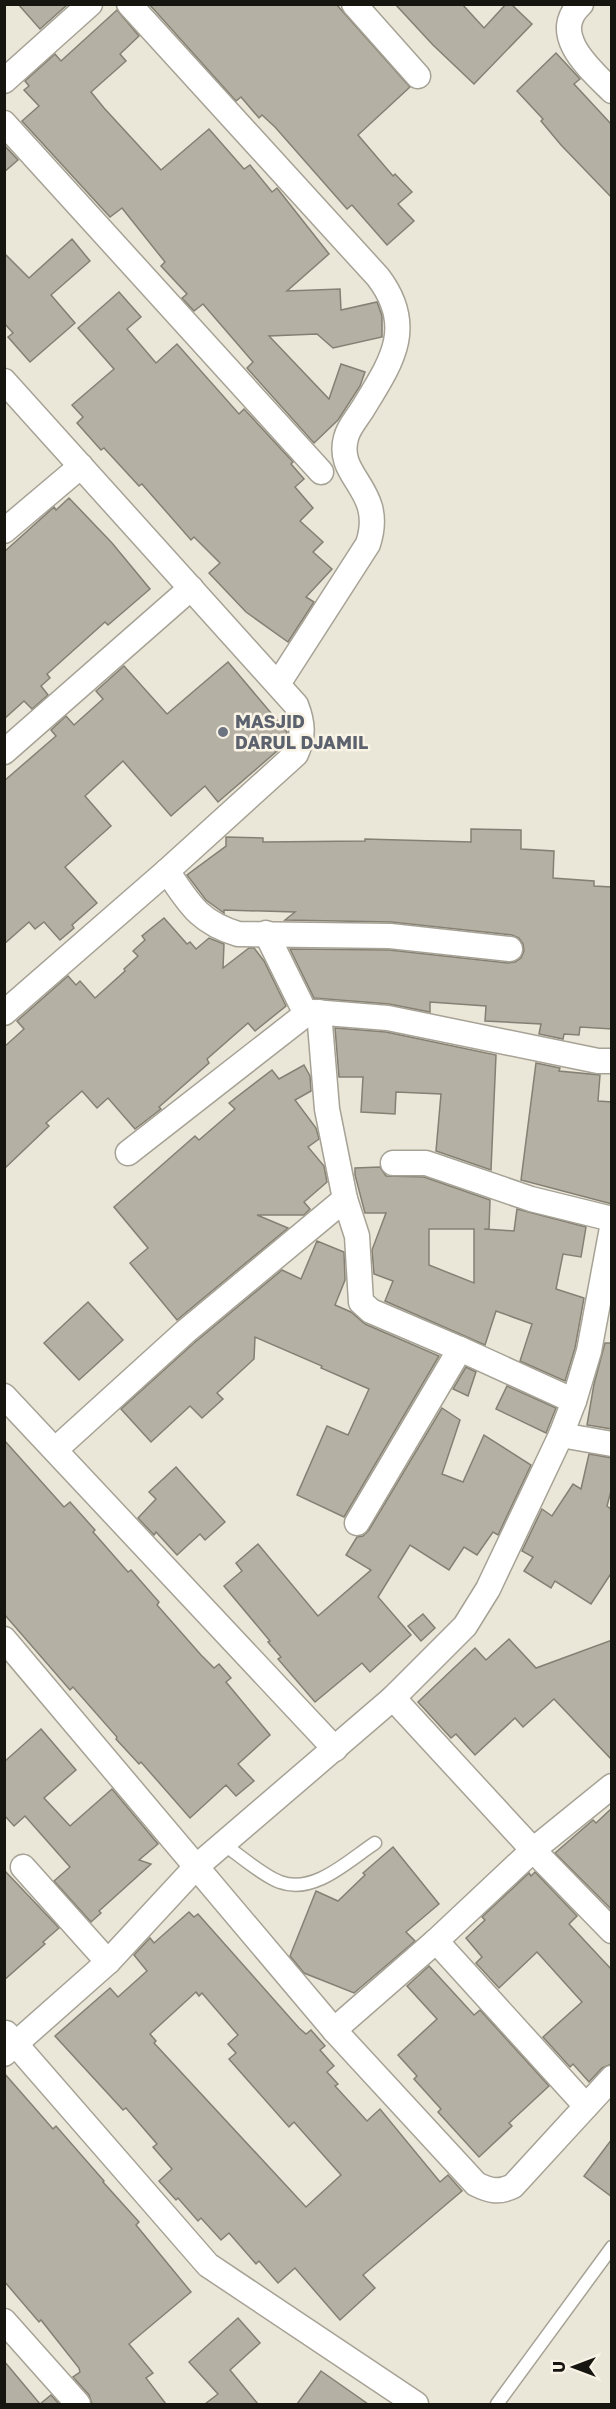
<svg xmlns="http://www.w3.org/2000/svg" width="616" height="2409" font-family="'Golos Text',sans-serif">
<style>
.building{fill:#b4b0a3;stroke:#848073;stroke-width:1.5;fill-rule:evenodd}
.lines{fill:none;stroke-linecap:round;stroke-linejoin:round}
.lane-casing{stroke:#a6a295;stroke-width:15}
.street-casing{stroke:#a6a295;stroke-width:27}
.lane{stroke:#fff;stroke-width:12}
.street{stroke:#fff;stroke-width:24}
.worship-dot{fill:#6b7280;stroke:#f8f3e5;stroke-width:2}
.labels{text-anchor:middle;stroke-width:5;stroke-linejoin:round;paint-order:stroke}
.worship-label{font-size:18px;font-weight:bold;fill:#5b616d;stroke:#f8f3e5;text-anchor:start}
</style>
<rect width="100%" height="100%" fill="#eae6d8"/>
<g class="building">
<polygon points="18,4 68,4 40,29"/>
<polygon points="149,4 336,4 410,87 358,135 393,176 395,174 412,192 398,204 414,221 387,245 352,205 347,209 275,127 262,115 259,118 241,97 236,101"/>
<polygon points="395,4 462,4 484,28 506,4 511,4 532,24 474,84 433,45"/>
<polygon points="117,10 139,36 120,54 126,61 91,92 104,108 161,170 209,129 244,169 250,165 272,192 277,188 329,254 287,291 340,289 341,310 377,302 382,316 382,337 333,348 317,334 269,336 329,399 341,364 365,372 360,386 338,420 314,443 247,368 253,362 203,304 194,311 182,298 187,294 161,266 165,262 122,208 110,217 22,121 39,106 24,90 29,86 25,81 55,54 61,61"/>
<polygon points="556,53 580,79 574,84 612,125 612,198 561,145 541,121 543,119 517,91"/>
<polygon points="4,145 18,160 4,172"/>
<polygon points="72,239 90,261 51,295 75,323 30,362 8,337 13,333 4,323 4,253 29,278"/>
<polygon points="119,292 141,317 127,329 156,363 177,344 239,414 244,409 293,462 291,464 304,479 295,487 313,508 300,521 323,542 313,552 332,569 306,597 314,602 288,642 246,612 209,573 220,563 194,537 191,540 142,484 139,486 104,448 101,450 77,423 83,417 72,405 114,369 78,328"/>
<polygon points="69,498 112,543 150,589 108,625 105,622 47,674 50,678 41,686 48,695 32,709 24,701 4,719 4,552 54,507 56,510"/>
<polygon points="228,662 287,732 284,745 218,802 205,786 171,816 123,761 85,796 111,826 65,867 97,903 72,925 74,928 60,940 44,922 35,929 29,922 4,944 4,781 56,736 51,730 66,716 74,725 103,699 96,691 124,666 167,714"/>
<polygon points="471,829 521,830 521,849 554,851 553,878 594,881 594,886 612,887 612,1029 580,1027 579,1035 564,1034 563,1039 539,1034 541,1024 485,1021 486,1006 430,1002 430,1012 389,1004 314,998 290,949 389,950 508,963 515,962 521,958 524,951 523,944 519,938 512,935 391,922 285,920 295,912 224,910 224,913 206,900 187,875 226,846 226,837 263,838 263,842 365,841 365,839 471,842"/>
<polygon points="164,918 187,944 190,942 196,949 209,938 224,944 223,968 249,948 254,948 264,961 286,1006 255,1031 248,1023 207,1059 209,1063 159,1107 161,1109 135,1129 108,1098 97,1108 82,1091 46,1123 49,1126 4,1169 4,1047 24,1029 17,1021 68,976 76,985 80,981 95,998 125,971 124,969 138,956 133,951 145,940 142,936"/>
<polygon points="335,1028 386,1032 496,1055 491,1170 436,1151 441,1094 396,1092 395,1114 361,1112 363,1077 339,1077"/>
<polygon points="536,1063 560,1068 559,1071 600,1075 598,1101 612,1102 612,1204 521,1180"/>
<polygon points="304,1065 310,1076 311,1091 295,1100 316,1128 319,1139 308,1147 324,1166 327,1182 304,1202 310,1209 304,1215 257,1215 288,1228 177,1320 130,1263 148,1248 114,1207 195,1136 199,1140 235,1109 229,1103 272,1070 279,1079"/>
<path d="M 380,1167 L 386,1176 L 424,1177 L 490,1200 L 489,1229 L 484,1229 L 514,1231 L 517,1209 L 586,1227 L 581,1257 L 563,1254 L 556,1289 L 584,1298 L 575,1348 L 565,1381 L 520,1361 L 532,1324 L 496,1311 L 485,1345 L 385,1301 L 393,1281 L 374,1274 L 372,1250 L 386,1213 L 365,1213 L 355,1175 L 355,1168 ZM 429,1229 L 474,1229 L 474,1283 L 429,1265 Z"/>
<polygon points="317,1241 344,1252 345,1280 335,1305 351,1312 365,1324 439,1356 344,1517 297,1495 327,1426 348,1435 369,1389 321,1368 322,1366 255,1337 254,1359 217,1393 223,1399 202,1418 190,1406 151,1442 121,1409 194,1343 282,1270 301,1279"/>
<polygon points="88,1302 123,1340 79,1380 44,1343"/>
<polygon points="605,1343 612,1343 612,1429 587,1425 594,1384"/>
<polygon points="466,1367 476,1372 468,1396 453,1389"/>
<polygon points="507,1386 556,1408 546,1433 496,1409"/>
<polygon points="442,1408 460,1420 442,1474 463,1482 484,1435 531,1465 498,1535 493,1532 477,1555 464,1547 449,1570 410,1545 378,1597 411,1635 370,1672 362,1663 315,1702 278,1659 281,1657 268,1642 270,1641 224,1586 242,1571 236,1563 258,1544 318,1616 371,1570 346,1555 357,1537 363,1536 369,1530"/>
<polygon points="4,1440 64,1507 70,1502 95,1530 93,1532 128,1572 131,1570 159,1602 157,1605 201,1655 214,1668 219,1664 231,1678 226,1682 270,1735 238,1764 254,1781 236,1796 226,1785 190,1818 141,1762 139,1764 116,1739 117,1737 73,1687 70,1690 4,1614"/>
<polygon points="589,1454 612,1458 612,1487 607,1506 612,1510 612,1572 591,1604 555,1581 551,1588 524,1571 533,1557 522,1551 542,1509 552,1516 573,1484 581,1489"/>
<polygon points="176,1467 225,1522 205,1540 200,1534 177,1555 156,1532 154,1535 138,1518 156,1499 149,1492"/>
<polygon points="423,1614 435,1628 421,1641 408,1626"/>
<polygon points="509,1639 536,1668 612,1640 612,1760 554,1699 523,1727 515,1718 475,1755 456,1734 451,1738 418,1702 475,1648 486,1660"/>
<polygon points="41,1729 76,1770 44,1798 70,1826 112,1789 158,1844 139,1860 151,1864 99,1911 101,1913 91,1922 54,1881 70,1867 25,1816 14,1826 4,1815 4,1762"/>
<polygon points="612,1808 612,1910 555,1853 593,1820 596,1823"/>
<polygon points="393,1847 439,1904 406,1932 415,1941 354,1993 304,1973 290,1956 316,1891 338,1901 365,1875 363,1873"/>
<polygon points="4,1870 59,1928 43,1942 45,1944 4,1980"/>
<polygon points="535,1872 577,1916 569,1924 612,1970 612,2064 602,2068 589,2082 573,2064 570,2067 543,2037 582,2002 537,1952 499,1988 476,1963 482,1957 466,1938 485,1920 482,1917 529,1873 531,1876"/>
<path d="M 189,1912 L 194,1917 L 198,1914 L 299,2028 L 306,2034 L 311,2030 L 325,2046 L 320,2050 L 334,2066 L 327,2072 L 338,2084 L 335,2086 L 367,2121 L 380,2109 L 440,2182 L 448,2175 L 462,2191 L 363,2275 L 375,2288 L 340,2320 L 295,2268 L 278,2283 L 259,2261 L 256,2264 L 229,2233 L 221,2240 L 201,2218 L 198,2221 L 178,2198 L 176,2200 L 159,2181 L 172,2169 L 153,2147 L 157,2144 L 126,2108 L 123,2110 L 55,2036 L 110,1988 L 118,1997 L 147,1971 L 134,1955 L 150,1938 L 154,1943 ZM 196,1992 L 199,1996 L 202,1993 L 238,2035 L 228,2044 L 236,2053 L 229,2059 L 289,2127 L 294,2122 L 341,2175 L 306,2207 L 154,2043 L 156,2041 L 150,2034 Z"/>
<polygon points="429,1966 474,2015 480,2010 549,2086 509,2123 512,2126 479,2157 438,2112 441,2109 414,2079 417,2076 398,2055 437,2019 407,1986"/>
<polygon points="4,2073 53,2129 56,2126 104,2181 103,2182 139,2222 136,2225 191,2292 129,2344 153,2373 146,2378 166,2404 92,2404 89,2395 73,2377 80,2372 79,2368 41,2320 39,2322 4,2281"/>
<polygon points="612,2139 612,2197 584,2176"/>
<polygon points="238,2318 260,2343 230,2370 258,2404 205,2404 218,2394 189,2362"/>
<polygon points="4,2361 40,2404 51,2395 59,2404 4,2404"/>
<polygon points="321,2371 368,2404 297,2404"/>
</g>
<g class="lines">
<g class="lane-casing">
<g id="lane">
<path d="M 222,1843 C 238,1854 263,1876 280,1882 C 314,1895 349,1860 375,1843"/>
<polyline points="497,2404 612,2247"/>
</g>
</g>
<g class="street-casing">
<g id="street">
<path d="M 129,4 L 378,277 C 417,328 390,364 362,410 C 357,418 348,428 346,438 C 335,478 386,489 368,544 L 278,684"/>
<polyline points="354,4 418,76"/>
<path d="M 581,4 C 548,34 591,70 612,91"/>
<polyline points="4,81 90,4"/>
<polyline points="4,123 321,472"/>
<path d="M 4,381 L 296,705 C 303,723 304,736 296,754 L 167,871 L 4,1013"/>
<polyline points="4,531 81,466"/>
<polyline points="4,752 191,588"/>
<path d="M 167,871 C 189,903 198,922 238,934 L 390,936 L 510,949"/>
<polyline points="266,933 306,1014"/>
<polyline points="319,1012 327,1109 345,1199 357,1236 361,1302 371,1311 460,1349"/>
<polyline points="128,1153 306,1014 313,1012 388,1018 598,1061 612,1061"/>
<polyline points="393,1163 426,1163 531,1199 612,1219"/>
<polyline points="4,1396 335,1749"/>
<polyline points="561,1435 612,1444"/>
<polyline points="56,1449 185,1332 345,1199"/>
<polyline points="357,1523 460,1349 574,1401"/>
<path d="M 4,1639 L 334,2030 L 476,2184 C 490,2191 499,2193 513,2186 L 612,2078"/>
<polyline points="393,1698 533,1850 612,1931"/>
<polyline points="23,1867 108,1962"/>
<polyline points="436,1941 586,2106"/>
<polyline points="334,2030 436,1941 533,1850 612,1786"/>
<polyline points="6,2033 208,2265 416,2404"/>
<polyline points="4,2054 108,1962 196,1867 393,1698 465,1626 488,1589 561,1435 574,1401 589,1351 612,1228"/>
<polyline points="4,2321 78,2404"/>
</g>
</g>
<use href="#lane" class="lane"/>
<use href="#street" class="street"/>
</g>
<circle class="worship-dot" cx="223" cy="732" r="6"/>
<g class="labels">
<g class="worship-label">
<text x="235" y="728">MASJID<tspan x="235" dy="21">DARUL DJAMIL</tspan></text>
</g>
</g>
<rect width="616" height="2409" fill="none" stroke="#171510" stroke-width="12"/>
<g transform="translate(574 2367) rotate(270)" stroke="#f8f3e5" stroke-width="4.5" paint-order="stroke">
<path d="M0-4.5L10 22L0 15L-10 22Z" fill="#171510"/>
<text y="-9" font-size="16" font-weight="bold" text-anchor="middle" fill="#171510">U</text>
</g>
</svg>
